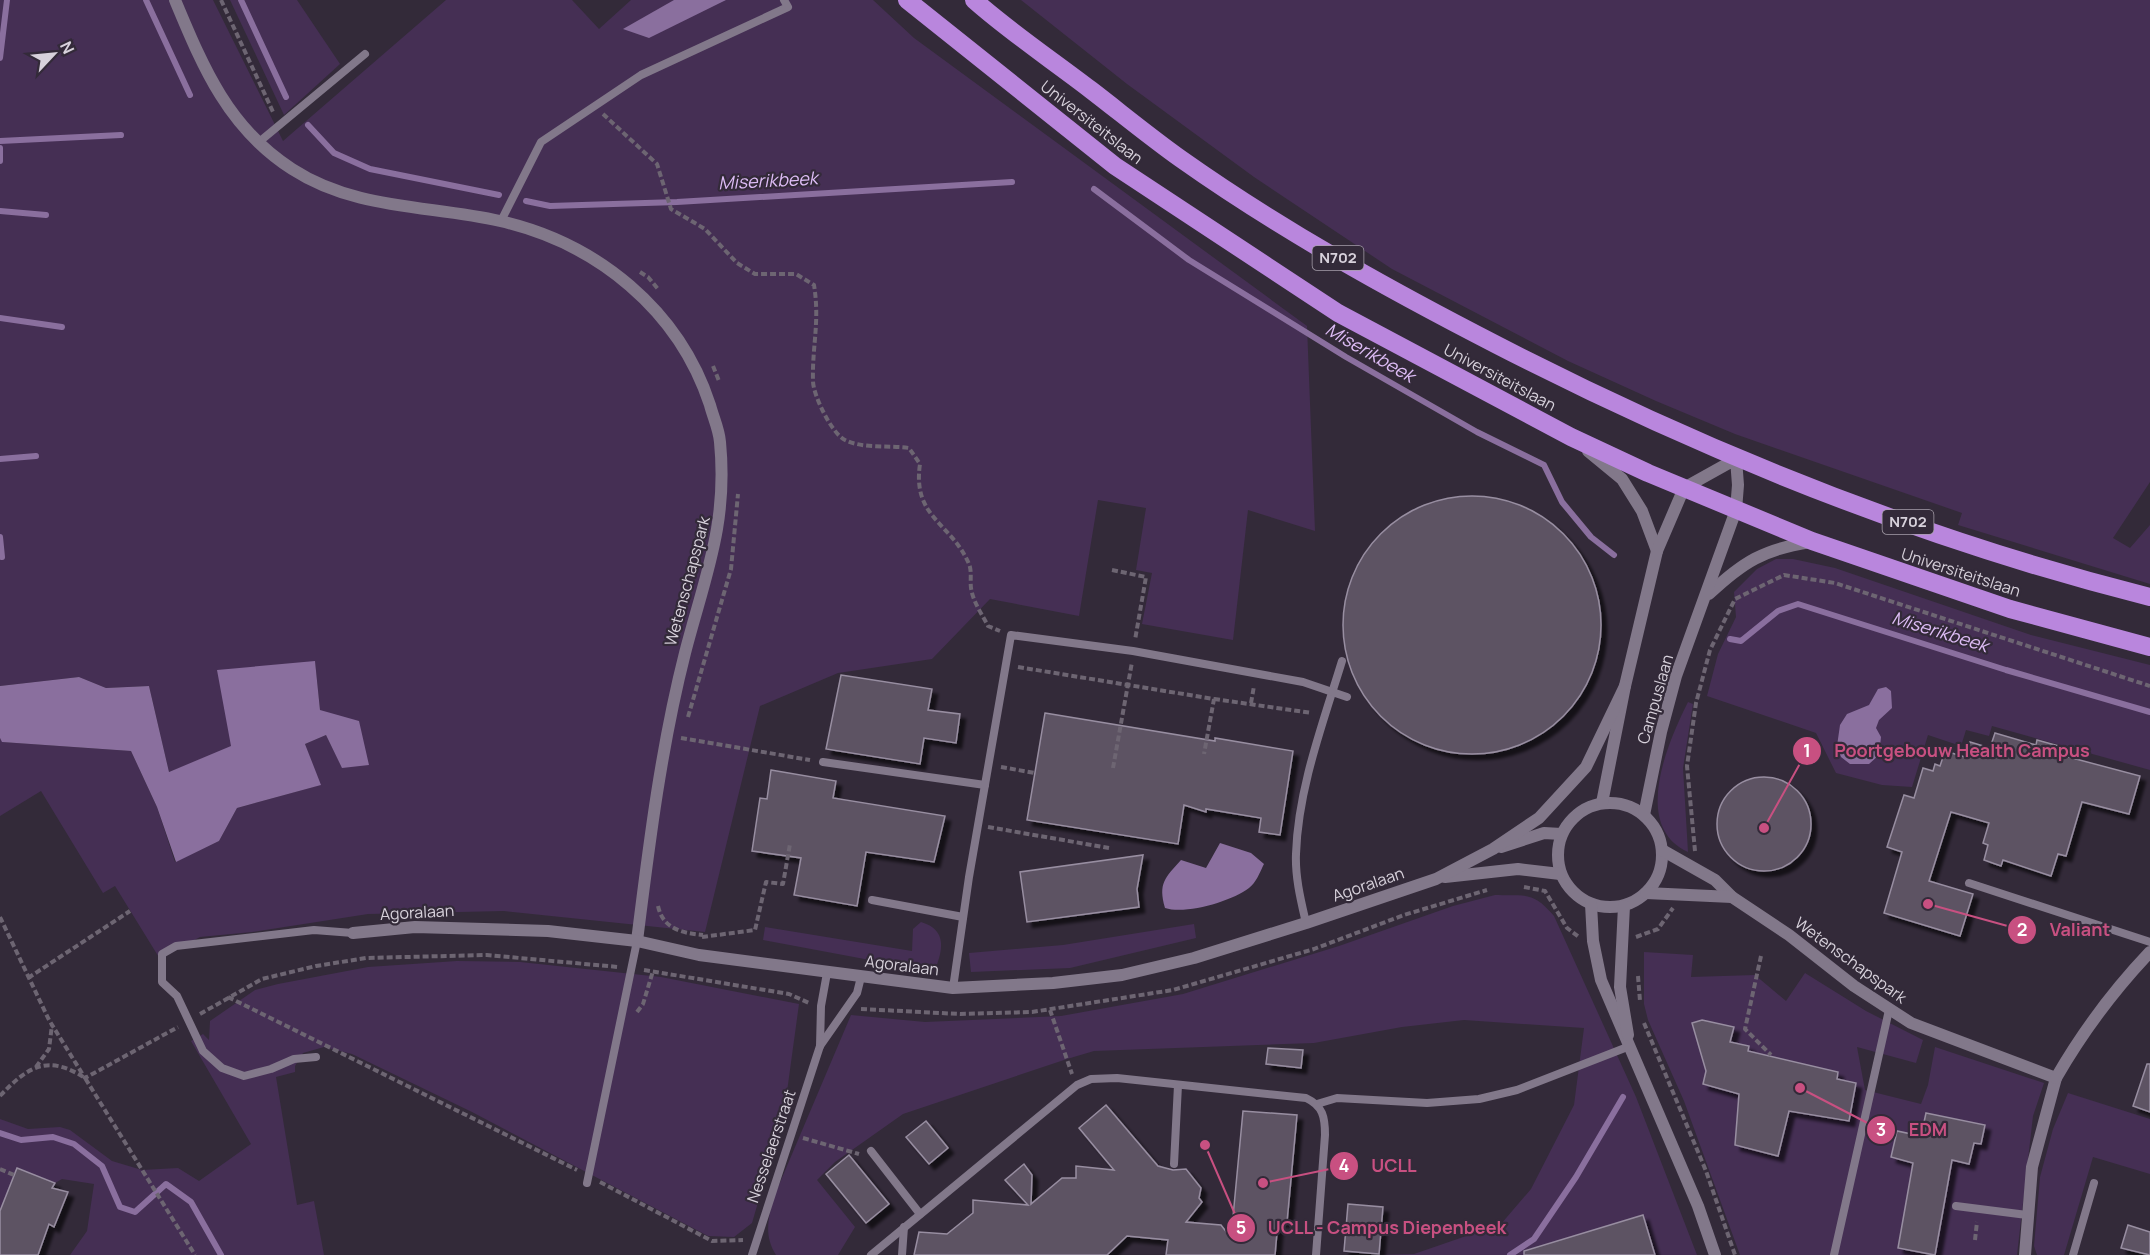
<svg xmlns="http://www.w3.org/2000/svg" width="2150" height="1255" font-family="Manrope,sans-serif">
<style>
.green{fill:#452f54}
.water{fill:#8a6f9e}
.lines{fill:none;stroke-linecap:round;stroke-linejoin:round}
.stream{stroke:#8a6f9e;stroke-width:6}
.building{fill:#5d5364;stroke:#988ea1;stroke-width:1.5;filter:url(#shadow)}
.path{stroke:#6d6572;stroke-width:4;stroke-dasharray:6 3;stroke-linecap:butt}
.lane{stroke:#82788a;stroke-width:8}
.street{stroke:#82788a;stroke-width:12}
.highway{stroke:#b986dd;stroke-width:18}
.labels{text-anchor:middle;stroke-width:4.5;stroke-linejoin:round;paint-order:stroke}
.shield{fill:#332a39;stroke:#a69faa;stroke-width:1.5}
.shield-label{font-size:15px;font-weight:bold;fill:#d7d1db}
.street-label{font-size:16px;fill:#d7d1db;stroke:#332a39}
.water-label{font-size:18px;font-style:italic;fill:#ddbcf5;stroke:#332a39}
.leader{fill:none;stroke:#c85081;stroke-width:2}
.callout-dot{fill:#c85081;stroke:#332a39;stroke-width:2}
.mark-label{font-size:18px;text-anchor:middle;font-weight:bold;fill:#fff}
.callout-label{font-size:18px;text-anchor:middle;font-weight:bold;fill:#c85081;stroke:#332a39;stroke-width:4.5;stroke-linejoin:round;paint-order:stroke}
</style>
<defs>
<filter id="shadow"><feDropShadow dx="5.5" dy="5.5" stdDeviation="1.5" flood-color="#0009"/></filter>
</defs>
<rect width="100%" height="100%" fill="#332a39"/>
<g class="green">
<polygon points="0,0 213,0 283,141 446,0 572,0 599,29 631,0 873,0 914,38 1307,326 1315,531 1248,510 1233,640 1142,624 1152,573 1136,570 1146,508 1098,500 1079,616 990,599 932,659 838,673 760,706 705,932 504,911 368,914 252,932 200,937 160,959 115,886 103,893 41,791 0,816 0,738 3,742 131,751 157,807 175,862 219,841 237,808 320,785 305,744 326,735 342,767 320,710 315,662 232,747 169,772 149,686 106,688 79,677 0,686"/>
<polygon points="230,0 297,0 340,64 284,115"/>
<polygon points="1021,0 2150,0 2150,482 2113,538 2130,548 2150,525 2150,584 1958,525 1962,513 1735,434 1656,401 1568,361 1392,269 1254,177 1127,84"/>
<polygon points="1776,559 1793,559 1835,568 2031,635 2150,665 2150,770 1992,726 1989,736 1966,730 1961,746 1928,735 1912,787 1882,785 1836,773 1816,733 1707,696 1718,654 1736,617 1734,592 1757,569"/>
<path d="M 1688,702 L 1693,704 L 1683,768 L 1688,852 C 1631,826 1668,742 1688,702 Z"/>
<path d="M 1495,895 C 1526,896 1533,891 1554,916 L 1636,1097 L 1697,1255 L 1379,1255 L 1414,1254 L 1501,1224 L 1531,1189 L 1574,1105 L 1584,1028 L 1464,1020 L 1402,1027 L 1314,1043 L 1094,1051 L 1067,1059 L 903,1114 L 835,1162 L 817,1180 L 855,1227 L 838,1255 L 776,1255 C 764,1236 768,1220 773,1199 L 851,1015 L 925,1022 L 1061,1016 L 1183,994 L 1339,946 L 1453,906 Z"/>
<path d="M 921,922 C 948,930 943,951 934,972 L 763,940 L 765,927 L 912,951 L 913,929 Z"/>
<polygon points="1194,924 1196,938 1070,968 971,972 969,953 1063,945"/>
<polygon points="1644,952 1693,955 1691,977 1755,975 1786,1001 1805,973 1866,1011 1923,1040 1916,1063 1857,1047 1865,1090 1921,1104 1928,1085 1935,1047 2044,1083 2033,1116 2017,1255 1740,1255 1684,1101 1648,1020 1644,1004"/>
<polygon points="457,961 520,962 661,977 799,1004 786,1099 759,1199 752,1223 734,1237 708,1236 472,1112 352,1054 324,1047 303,1053 295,1066 295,1072 276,1077 297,1205 314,1201 324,1255 70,1255 87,1231 94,1184 62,1179 55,1183 17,1168 0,1211 0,1119 28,1129 60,1127 70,1130 112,1161 142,1170 178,1168 199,1181 251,1144 191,1041 203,1034 209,1040 210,1021 255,990 278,984 368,967"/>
<polygon points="2068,1093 2150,1119 2150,1174 2093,1157 2064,1255 2037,1255 2034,1246 2040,1177 2053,1129"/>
</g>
<g class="water">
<polygon points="674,0 726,0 649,38 623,29"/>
<polygon points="315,661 320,710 359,721 369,765 342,768 326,735 305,744 321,785 237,808 219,841 176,862 157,807 131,751 2,742 0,738 0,686 79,677 106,688 149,686 169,772 231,746 217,670"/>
<polygon points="1886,687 1891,691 1892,708 1879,720 1876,728 1881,737 1879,755 1869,764 1850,764 1841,757 1837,746 1840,725 1847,714 1869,705 1878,689"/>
<path d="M 1220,843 L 1251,853 L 1264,864 C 1260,872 1256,883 1249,888 C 1232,901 1186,915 1165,908 C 1158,883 1165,878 1181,860 L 1206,868 Z"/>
</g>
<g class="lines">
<g class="stream">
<polyline points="146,0 190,95"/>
<polyline points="241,0 286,97"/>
<polyline points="0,58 7,0"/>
<polyline points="308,125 334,153 370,169 499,195"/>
<polyline points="0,141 121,135"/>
<polyline points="0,148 0,161"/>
<polyline points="1094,189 1189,260 1346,357 1477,432 1544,465 1562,502 1591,537 1614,555"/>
<polyline points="526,201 550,206 677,202 1012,182"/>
<polyline points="0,211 46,215"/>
<polyline points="0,318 62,327"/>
<polyline points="0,459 36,456"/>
<polyline points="0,537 2,557"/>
<polyline points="1730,639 1741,641 1778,611 1798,604 2006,670 2150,712"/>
<polyline points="0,1133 21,1140 53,1137 74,1144 102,1166 120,1207 135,1212 166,1184 191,1202 221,1255"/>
<polyline points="1510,1255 1534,1239 1576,1177 1623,1097"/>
</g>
</g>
<g class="building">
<circle cx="1472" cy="625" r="129"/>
<polygon points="841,675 932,689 928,710 960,714 956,743 924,738 920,764 826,749"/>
<polygon points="1045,713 1215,741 1215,738 1293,751 1280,835 1259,832 1261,818 1206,809 1206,812 1184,805 1178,844 1027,820"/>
<polygon points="1995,733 2036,745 2037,740 2059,746 2057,754 2140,776 2129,814 2082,802 2066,856 2058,854 2051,876 2003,860 2001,866 1984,860 1988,845 1983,843 1989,823 1951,812 1929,881 1973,894 1960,936 1884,913 1902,852 1887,847 1904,795 1914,798 1923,768 1933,771 1935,764 1940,766 1945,751 1965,757 1970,742 1990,748"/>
<polygon points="771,770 836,781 833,798 945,816 934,862 866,852 857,906 794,895 801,858 752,851 760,798 767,799"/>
<circle cx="1764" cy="824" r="47"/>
<polygon points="1143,855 1137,889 1139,907 1027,922 1020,872"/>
<polygon points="1702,1020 1734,1027 1730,1042 1749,1046 1748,1051 1838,1072 1837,1079 1856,1083 1849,1121 1789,1111 1778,1156 1735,1145 1739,1094 1703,1084 1706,1071 1692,1023"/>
<polygon points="1268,1048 1303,1050 1301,1068 1266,1064"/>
<polygon points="2147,1064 2150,1064 2150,1112 2133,1106"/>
<polygon points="1106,1105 1158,1166 1173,1170 1186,1169 1201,1188 1199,1198 1202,1202 1186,1222 1221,1225 1231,1238 1243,1111 1297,1115 1287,1222 1278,1221 1275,1255 1166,1255 1168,1240 1127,1236 1107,1255 914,1255 919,1232 947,1234 973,1213 973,1200 1028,1205 1005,1180 1024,1164 1032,1175 1031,1204 1062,1178 1076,1178 1076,1166 1114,1170 1079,1128"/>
<polygon points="1926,1113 1985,1125 1981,1144 1974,1143 1969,1164 1952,1160 1935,1255 1898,1248 1913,1163 1891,1157 1897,1131 1921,1136"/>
<polygon points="926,1121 948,1148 929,1164 906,1137"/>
<polygon points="849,1155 889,1204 866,1223 826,1174"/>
<polygon points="17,1168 55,1183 52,1188 68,1192 54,1227 49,1224 38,1255 0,1255 0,1211"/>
<polygon points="1348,1204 1383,1207 1379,1254 1344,1251"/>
<polygon points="1643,1215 1655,1255 1524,1255 1524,1251"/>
<polygon points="2128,1225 2150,1232 2150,1255 2121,1248"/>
</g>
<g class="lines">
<g class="path">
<polyline points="221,0 274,114"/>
<path d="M 603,114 L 657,164 L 671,209 L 705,229 L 737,263 L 755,274 L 796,274 L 814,285 C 820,322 812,346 813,381 C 813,395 832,434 845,440 C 863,449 889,445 909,448 L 920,464 C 912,518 951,522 969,564 C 972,571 970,580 971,588 C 973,602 982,614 988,626 L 1000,631"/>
<polyline points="640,272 648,277 658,289"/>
<polyline points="713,366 719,381"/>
<polyline points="1112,570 1146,577 1135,640"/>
<polyline points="1018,667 1214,699 1204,754"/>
<polyline points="1214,699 1312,713"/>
<polyline points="1251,703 1254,686"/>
<polyline points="688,717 731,569 738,494"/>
<polyline points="681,738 810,760"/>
<polyline points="1001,767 1035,773"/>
<polyline points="1113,768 1132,662"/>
<polyline points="988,827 1109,848"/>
<polyline points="1695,851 1687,766 1696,703 1710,650 1735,599 1784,575 1835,583 2150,686"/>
<polyline points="1524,887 1545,891 1567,928 1579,937"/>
<path d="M 658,906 C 663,929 682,933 703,935"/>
<polyline points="0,917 49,1020 85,1078 178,1027"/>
<polyline points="702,937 755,930 766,882 783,884 790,844"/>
<polyline points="1636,937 1658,929 1673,908"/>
<polyline points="1761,956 1745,1029 1771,1055"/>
<polyline points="644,970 789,994 809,1003"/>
<polyline points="1638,976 1640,1001"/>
<polyline points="28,978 130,911"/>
<polyline points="228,997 577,1170"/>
<polyline points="861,1009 960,1014 1032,1012 1173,990 1314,949 1404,915 1487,890"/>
<polyline points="1050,1010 1072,1074"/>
<polyline points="637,1012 643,1004 653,971"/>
<polyline points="200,1014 262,979 316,966 366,958 487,955 618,967"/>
<polyline points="1644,1023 1706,1171 1735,1255"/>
<polyline points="36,1067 49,1049 52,1025"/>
<path d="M 0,1096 C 28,1066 48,1054 85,1078 L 195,1255"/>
<polyline points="803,1138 859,1154"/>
<polyline points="0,1169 14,1175"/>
<polyline points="600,1182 712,1241 743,1240"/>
<polyline points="1975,1240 1977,1222"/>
</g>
<g class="lane">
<polyline points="259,142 365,54"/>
<polyline points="501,221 541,142 641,75 788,7 784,0"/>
<polyline points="823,762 985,785"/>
<polyline points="1969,883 2150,942"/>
<polyline points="872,900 963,917"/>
<path d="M 1306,923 C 1301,901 1295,877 1296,854 C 1298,789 1323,723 1342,661"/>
<polyline points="953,988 969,877 1011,635 1133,651 1303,682 1347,697"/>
<polyline points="820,1046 821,1006 827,973"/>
<polyline points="316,1057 294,1059 271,1069 244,1076 222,1068 203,1051 177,996 162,982 162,954 176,946 314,930 353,933"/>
<polyline points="1317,1104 1337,1098 1427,1103 1479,1099 1517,1090 1630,1046"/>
<polyline points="871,1151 920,1214"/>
<polyline points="1174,1164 1178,1085"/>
<polyline points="587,1183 637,941"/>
<polyline points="1956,1206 2027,1215"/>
<polyline points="752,1255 820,1046 857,993 861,977"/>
<path d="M 871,1255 L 1077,1085 L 1091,1079 L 1117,1078 L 1306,1098 C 1323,1106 1325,1117 1325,1135 L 1316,1255"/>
<polyline points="902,1255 904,1227"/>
<polyline points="1834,1255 1889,1010"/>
<polyline points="2073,1255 2094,1183"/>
</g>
<g class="street">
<path d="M 175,0 C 203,67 228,128 292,169 C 355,210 429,205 500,221 C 597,243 679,310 710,405 C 713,417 719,429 720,442 C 728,524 705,576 685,653 C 661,747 649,845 637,941"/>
<polyline points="1588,451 1622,479 1642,511 1657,551"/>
<path d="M 1709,594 C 1743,562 1764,549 1811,542"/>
<circle cx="1610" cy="855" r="52"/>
<polyline points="1602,803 1625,686 1657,551 1684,488 1736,459 1738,485 1736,510 1676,676 1661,732 1644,815"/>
<polyline points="1501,847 1544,833 1561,834"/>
<polyline points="1662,850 1715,880 1732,897 1789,935 1854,986 1911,1023 2056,1078 2032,1167 2025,1255"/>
<polyline points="1445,877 1518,869 1560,874"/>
<polyline points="1646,893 1732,897"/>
<polyline points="1591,904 1593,941 1601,980 1698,1206 1715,1255"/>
<polyline points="1624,906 1620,987 1628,1035"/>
<polyline points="353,933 415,927 548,931 637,941 699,955 953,988 1053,983 1122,975 1194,958 1306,923 1436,879 1493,849 1539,818 1586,767 1625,686"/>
<path d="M 2056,1078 C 2083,1031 2113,991 2150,952"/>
</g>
<g class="highway">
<polyline points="907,0 1115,166 1338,313 1571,437 1648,473 1812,541 2010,609 2150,647"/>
<path d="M 974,0 C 1010,32 1052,60 1091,90 C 1121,113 1150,137 1181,159 C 1280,229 1388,289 1497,345 C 1705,452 1923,540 2150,597"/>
</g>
</g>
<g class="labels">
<g class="shield">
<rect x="1312.5" y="246" width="51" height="24" rx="4.5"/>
<rect x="1882.5" y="510" width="51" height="24" rx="4.5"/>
</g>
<g class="shield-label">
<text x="1338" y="263">N702</text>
<text x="1908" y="527">N702</text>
</g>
<g class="street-label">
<text transform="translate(1092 122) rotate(38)" y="6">Universiteitslaan</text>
<text transform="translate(1500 377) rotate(28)" y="6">Universiteitslaan</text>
<text transform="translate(1961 572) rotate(18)" y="6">Universiteitslaan</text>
<text transform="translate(687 581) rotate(-75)" y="6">Wetenschapspark</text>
<text transform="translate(1655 699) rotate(-74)" y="6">Campuslaan</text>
<text transform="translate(1368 884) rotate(-19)" y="6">Agoralaan</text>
<text transform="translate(417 912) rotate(-3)" y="6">Agoralaan</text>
<text transform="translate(1851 960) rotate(36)" y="6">Wetenschapspark</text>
<text transform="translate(902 965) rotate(7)" y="6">Agoralaan</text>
<text transform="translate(771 1146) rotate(-71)" y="6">Nesselaerstraat</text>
</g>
<g class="water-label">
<text transform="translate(768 181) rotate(-3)" y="6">Miserikbeek</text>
<text transform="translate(1370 353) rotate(30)" y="6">Miserikbeek</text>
<text transform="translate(1940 632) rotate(17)" y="6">Miserikbeek</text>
</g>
</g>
<path class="leader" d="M1764 828L1807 751M1928 904L2022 930M1800 1088L1881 1130M1263 1183L1344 1166M1205 1145L1241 1228"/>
<g class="callout-dot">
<circle cx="1764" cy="828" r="6"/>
<circle cx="1928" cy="904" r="6"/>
<circle cx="1800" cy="1088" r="6"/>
<circle cx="1263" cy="1183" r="6"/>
<circle cx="1205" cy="1145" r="6"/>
<circle cx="1807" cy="751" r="15"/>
<circle cx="2022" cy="930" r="15"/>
<circle cx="1881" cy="1130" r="15"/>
<circle cx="1344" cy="1166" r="15"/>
<circle cx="1241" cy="1228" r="15"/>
</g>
<g class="mark-label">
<text x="1807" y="757">1</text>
<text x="2022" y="936">2</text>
<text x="1881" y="1136">3</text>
<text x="1344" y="1172">4</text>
<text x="1241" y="1234">5</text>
</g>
<g class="callout-label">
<text x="1962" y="757">Poortgebouw Health Campus</text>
<text x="2080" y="936">Valiant</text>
<text x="1928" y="1136">EDM</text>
<text x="1394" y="1172">UCLL</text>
<text x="1387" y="1234">UCLL - Campus Diepenbeek</text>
</g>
<g transform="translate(54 54) rotate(64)" stroke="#332a39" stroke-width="4.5" paint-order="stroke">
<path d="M0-4.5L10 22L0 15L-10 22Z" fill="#d7d1db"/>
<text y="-9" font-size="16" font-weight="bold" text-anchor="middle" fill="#d7d1db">N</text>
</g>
</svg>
